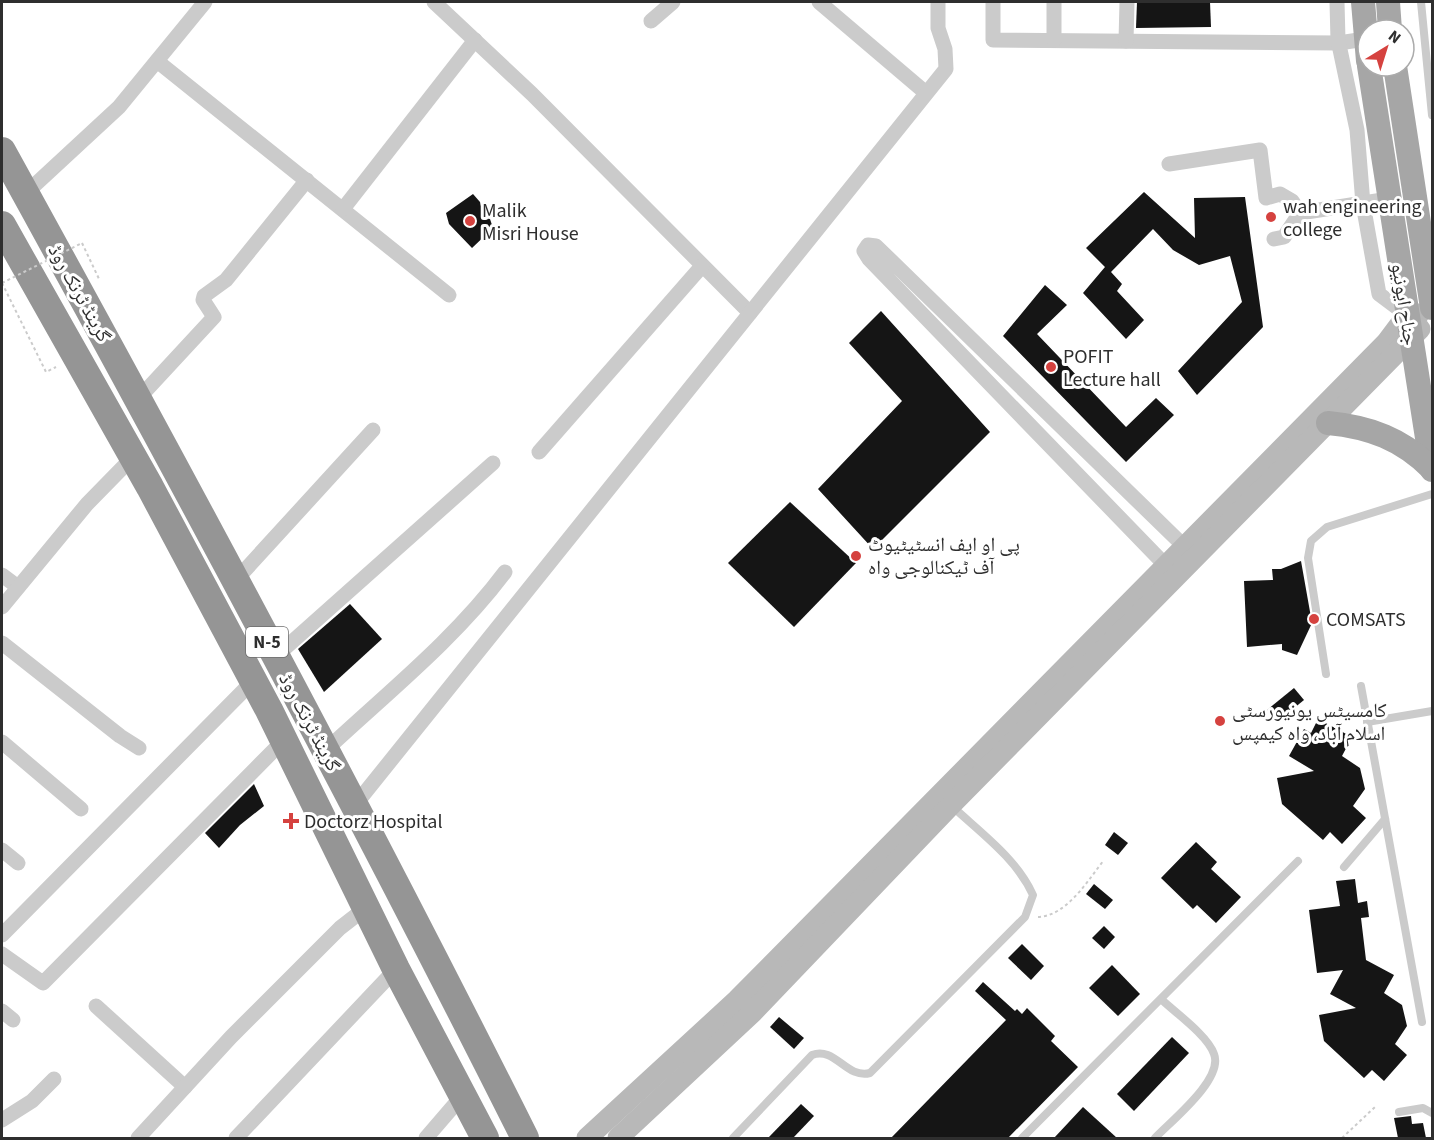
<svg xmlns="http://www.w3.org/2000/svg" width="1434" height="1140" font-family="'Source Sans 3','Noto Naskh Arabic',sans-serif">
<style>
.building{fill:#151515}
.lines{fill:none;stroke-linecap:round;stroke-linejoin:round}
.path{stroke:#cbcbcb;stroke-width:2;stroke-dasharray:3 3;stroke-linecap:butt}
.lane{stroke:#cbcbcb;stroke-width:8}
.street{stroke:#cbcbcb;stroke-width:15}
.secondary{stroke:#b8b8b8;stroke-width:21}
.primary{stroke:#a6a6a6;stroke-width:24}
.highway{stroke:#959595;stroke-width:28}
.path-bridge{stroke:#cbcbcb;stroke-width:2;stroke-dasharray:3 3;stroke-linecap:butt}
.poi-dot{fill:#d5423f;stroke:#fff;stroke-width:2}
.labels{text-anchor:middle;stroke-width:6;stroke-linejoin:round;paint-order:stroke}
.shield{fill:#fff;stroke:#6d6d6d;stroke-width:1.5}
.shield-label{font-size:18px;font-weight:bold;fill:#2e2e2e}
.poi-label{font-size:20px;fill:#2e2e2e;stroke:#fff;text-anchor:start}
.street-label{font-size:20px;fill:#2e2e2e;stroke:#fff}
</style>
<rect width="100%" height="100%" fill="#fff"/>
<g class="building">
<polygon points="1137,2 1210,2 1211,27 1136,28"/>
<polygon points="1144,192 1195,238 1194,198 1245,197 1263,327 1197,395 1178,371 1242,302 1230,256 1199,265 1173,250 1153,229 1111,272 1122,284 1117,291 1144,320 1126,339 1083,293 1105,267 1086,248"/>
<polygon points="473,194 480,202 483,215 490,219 493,228 472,248 449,224 446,213"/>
<polygon points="1045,285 1067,305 1037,334 1126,427 1156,398 1174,415 1126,462 1003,336"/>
<polygon points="881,311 990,432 873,549 818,489 902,401 849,343"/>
<polygon points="790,502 856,563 794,627 728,563"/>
<polygon points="1301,561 1312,623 1297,655 1282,650 1282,644 1247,647 1244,581 1273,580 1272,569 1281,569"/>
<polygon points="350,604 382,639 324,692 298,649"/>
<polygon points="1294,688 1304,700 1277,722 1267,710"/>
<polygon points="1318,719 1352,737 1342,756 1360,768 1365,789 1353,806 1366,818 1342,844 1330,832 1323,840 1282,804 1277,778 1314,771 1289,756 1304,729 1311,733"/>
<polygon points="254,784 264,806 240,825 219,848 205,833"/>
<polygon points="1114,832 1128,843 1118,855 1105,845"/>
<polygon points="1196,842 1217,862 1211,869 1241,897 1216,923 1197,905 1193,909 1161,878"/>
<polygon points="1355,879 1358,903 1367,901 1369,917 1361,918 1366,960 1394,975 1384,993 1402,1005 1407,1026 1395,1044 1407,1055 1384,1081 1372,1070 1364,1078 1324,1041 1319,1015 1356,1008 1330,994 1343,970 1317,973 1309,910 1340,906 1336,881"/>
<polygon points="1094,884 1113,900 1105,909 1086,894"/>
<polygon points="1104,926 1115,937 1104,949 1092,938"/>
<polygon points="1022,944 1044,966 1031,980 1008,958"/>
<polygon points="1112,965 1140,994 1118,1016 1089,988"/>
<polygon points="983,982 1015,1011 1017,1009 1022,1014 1027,1008 1055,1036 1051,1041 1078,1067 1008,1138 891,1138 1006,1020 975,991"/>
<polygon points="779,1017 804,1038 794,1049 770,1027"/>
<polygon points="1172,1037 1189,1053 1134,1111 1117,1094"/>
<polygon points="801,1104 814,1116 793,1138 768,1138"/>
<polygon points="1083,1107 1117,1138 1054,1138"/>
<polygon points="1411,1116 1412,1124 1423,1123 1426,1138 1398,1138 1394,1118"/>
</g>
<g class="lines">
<g class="path">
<polyline points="82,243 100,281"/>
<polyline points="2,283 46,372 56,367"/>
<path d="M 1038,917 C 1067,916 1088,880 1104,860"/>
<polyline points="1342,1138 1376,1106"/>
</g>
<g class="lane">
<polyline points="1421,2 1432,115"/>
<polyline points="1326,674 1308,558 1311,541 1327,527 1432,494"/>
<polyline points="1361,686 1422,1022"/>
<polyline points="1367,722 1432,711"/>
<polyline points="1344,867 1385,819"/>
<polyline points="1399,1112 1423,1108 1432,1113"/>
<path d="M 733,1138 L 812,1055 C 835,1046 846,1079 870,1073 L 1025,917 L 1033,895 C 1017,859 981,833 953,807"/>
<polyline points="1022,1138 1298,861"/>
<path d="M 1155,1138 C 1171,1121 1224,1079 1214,1054 C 1208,1036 1176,1013 1162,1000"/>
</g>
<g class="street">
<polyline points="434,2 532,94 750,313"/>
<polyline points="819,2 926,93"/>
<polyline points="993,2 993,40 1339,43 1365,39"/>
<polyline points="1054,2 1054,40"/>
<polyline points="1337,2 1338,40 1357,130 1363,204 1379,294 1407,315"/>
<polyline points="651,21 673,2"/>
<polyline points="1126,41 1127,2"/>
<polyline points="157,61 449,295"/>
<polyline points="1169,164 1260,150 1266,198 1280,194 1292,201 1300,213 1389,199"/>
<polyline points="25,194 119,107 205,2"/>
<polyline points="343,209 475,40"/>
<polyline points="1274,239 1284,237 1300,213"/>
<polyline points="139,398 214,317 203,300 204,296 226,280 307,180"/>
<polyline points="539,452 702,266"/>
<polyline points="1172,572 869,259 864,251 868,245 876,246 1191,553"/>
<polyline points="2,575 18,587"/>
<polyline points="235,581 373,430"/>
<polyline points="2,607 87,504 133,457"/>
<polyline points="2,643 120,736 139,748"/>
<polyline points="275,657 493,463"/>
<polyline points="2,742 81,809"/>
<path d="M 326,750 C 387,693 455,639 505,572"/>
<polyline points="355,805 946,69 945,49 938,28 938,2"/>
<polyline points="2,850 18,863"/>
<polyline points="2,935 253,681"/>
<polyline points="2,954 43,983 284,740"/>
<polyline points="96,1006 185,1087"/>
<polyline points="2,1011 13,1020"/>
<polyline points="2,1120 32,1101 54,1079"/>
<polyline points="138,1138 231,1037 340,928 367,907"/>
<polyline points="236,1138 396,969"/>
<polyline points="426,1138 463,1095"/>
</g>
<g class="secondary">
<polyline points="587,1138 737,1000 1386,343 1407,315 1419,314"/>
<polyline points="618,1138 753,1012 951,805 1420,329"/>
</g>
<g class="primary">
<polyline points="1363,2 1368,61"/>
<polyline points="1388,2 1390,30"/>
<polyline points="1369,66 1432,470"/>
<polyline points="1395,66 1432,308"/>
<path d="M 1328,423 C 1370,427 1402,439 1432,469"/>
</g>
<g class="highway">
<path d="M 2,151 C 182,477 358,805 525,1138"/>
<polyline points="2,225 150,487 269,710 396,969 485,1138"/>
</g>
<polyline class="path-bridge" points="2,283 82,243"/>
</g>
<g class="poi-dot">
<circle cx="1271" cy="217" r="6"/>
<circle cx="470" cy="221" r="6"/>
<circle cx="1051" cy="367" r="6"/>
<circle cx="856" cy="556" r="6"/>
<circle cx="1314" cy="619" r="6"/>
<circle cx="1220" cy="721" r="6"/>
<path d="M288 812h6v6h6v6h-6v6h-6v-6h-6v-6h6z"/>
</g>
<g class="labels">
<rect class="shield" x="246" y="627" width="42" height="30" rx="4.5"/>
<g class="shield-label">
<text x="267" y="648">N-5</text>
</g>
<g class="poi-label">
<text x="1283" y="213">wah engineering<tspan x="1283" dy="23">college</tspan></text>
<text x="482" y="217">Malik<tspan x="482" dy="23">Misri House</tspan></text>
<text x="1063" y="363">POFIT<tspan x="1063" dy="23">Lecture hall</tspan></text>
<text x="868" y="551">پی او ایف انسٹیٹیوٹ<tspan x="868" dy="23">آف ٹیکنالوجی واہ</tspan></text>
<text x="1326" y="626">COMSATS</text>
<text x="1232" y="717">کامسیٹس یونیورسٹی<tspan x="1232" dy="23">اسلام آباد، واہ کیمپس</tspan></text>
<text x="304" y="828">Doctorz Hospital</text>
</g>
<g class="street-label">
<text transform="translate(80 293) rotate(61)" y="7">گرینڈ ٹرنک روڈ</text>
<text transform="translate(1405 304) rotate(81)" y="7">جناح ایونیو</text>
<text transform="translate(310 722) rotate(62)" y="7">گرینڈ ٹرنک روڈ</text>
</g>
</g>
<rect width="1434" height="1140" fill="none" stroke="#2e2e2e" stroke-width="6"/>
<g transform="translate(1386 48) rotate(38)"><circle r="28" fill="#ffffff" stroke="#ababab" stroke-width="1.5"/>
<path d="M0-4.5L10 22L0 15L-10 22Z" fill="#d5423f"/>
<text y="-9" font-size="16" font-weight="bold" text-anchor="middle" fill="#2e2e2e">N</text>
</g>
</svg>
